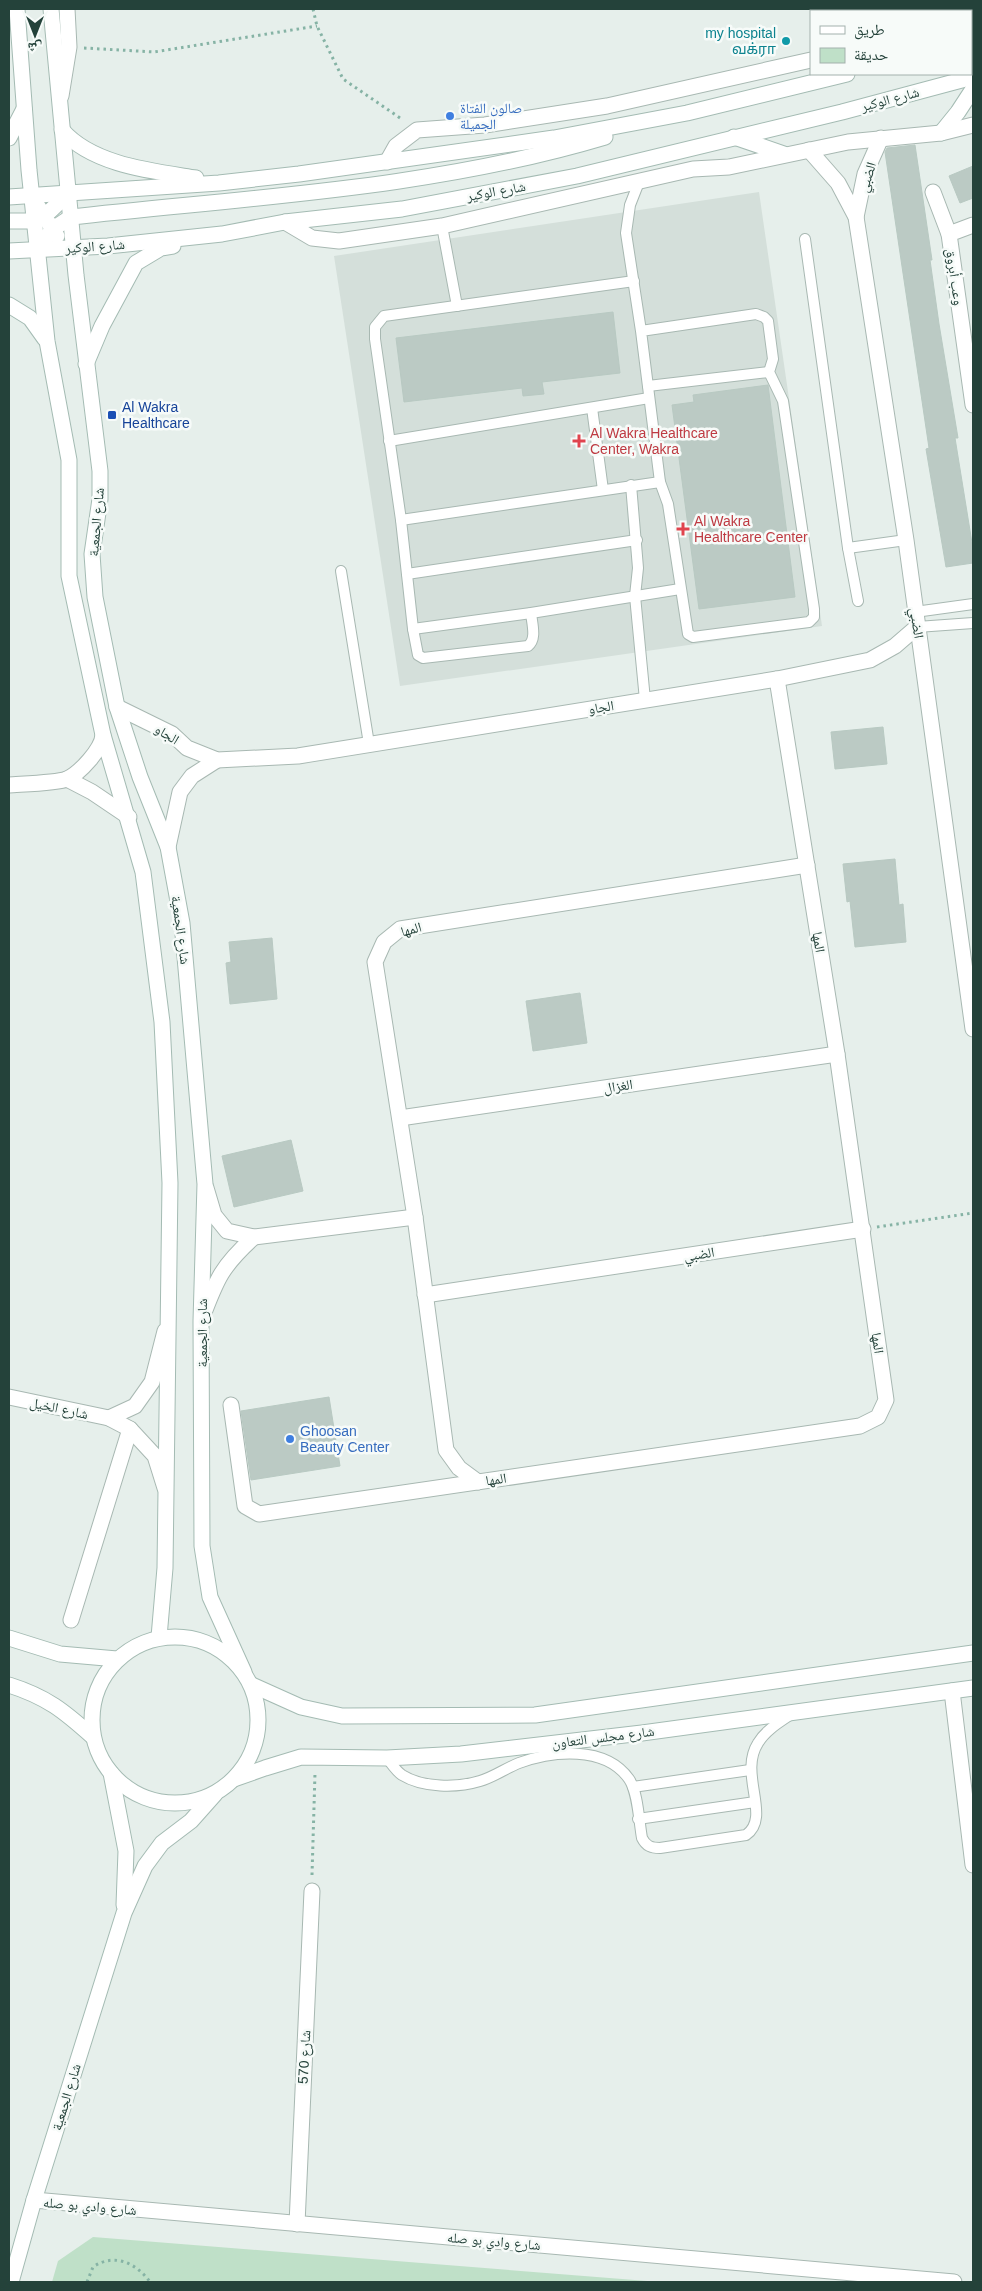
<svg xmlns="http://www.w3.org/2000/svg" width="982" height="2291" font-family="Helvetica,'Noto Naskh Arabic','Noto Sans Tamil',sans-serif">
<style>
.built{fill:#d4dfda}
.green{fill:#bfe0c8}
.building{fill:#bbcac4;stroke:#b8c9c2}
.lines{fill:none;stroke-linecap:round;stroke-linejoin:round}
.lane-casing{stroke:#a8b8b2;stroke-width:12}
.street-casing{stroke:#a8b8b2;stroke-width:17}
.secondary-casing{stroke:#a4bbb3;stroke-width:17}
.path{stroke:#86b3a5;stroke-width:3;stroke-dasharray:2.5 4;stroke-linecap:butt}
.lane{stroke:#fff;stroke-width:10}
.street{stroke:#fff;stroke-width:15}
.secondary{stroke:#fff;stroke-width:15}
.culture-dot{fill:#0f9aa8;stroke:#f7fbf9;stroke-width:2}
.shop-dot{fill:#3f7fe0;stroke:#f7fbf9;stroke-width:2}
.transit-dot{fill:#1a4fb4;stroke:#f7fbf9;stroke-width:2}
.health-dot{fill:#e0444e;stroke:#f7fbf9;stroke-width:2}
.labels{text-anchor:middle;stroke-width:5;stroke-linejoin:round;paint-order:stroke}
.culture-label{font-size:14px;fill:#0d838f;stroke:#f7fbf9;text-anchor:end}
.street-label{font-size:14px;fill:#24423a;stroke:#f7fbf9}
.shop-label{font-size:14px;fill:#366cbe;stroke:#f7fbf9;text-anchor:start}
.transit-label{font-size:14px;fill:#164399;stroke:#f7fbf9;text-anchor:start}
.health-label{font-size:14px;fill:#be3a42;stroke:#f7fbf9;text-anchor:start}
</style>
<rect width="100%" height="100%" fill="#e6efeb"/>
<polygon class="built" points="759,192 822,626 400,686 334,256"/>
<polygon class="green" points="93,2237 660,2282 52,2282 58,2261"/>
<g class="building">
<polygon points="915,145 932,260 930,260 939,324 958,438 955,438 973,549 973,563 946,567 926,449 929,448 885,152 887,148"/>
<polygon points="973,166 973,198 960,203 949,176"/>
<polygon points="613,312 620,373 542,382 544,394 523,396 522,388 404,402 396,338"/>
<polygon points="768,385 795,597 699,609 672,405 694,402 693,395"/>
<polygon points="883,727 887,764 835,769 831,732"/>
<polygon points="895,859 899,905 903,904 906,942 855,947 850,901 847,902 843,864"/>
<polygon points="272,938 277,999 230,1004 226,963 231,962 229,942"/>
<polygon points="580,993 587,1043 533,1051 526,1001"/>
<polygon points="291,1140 303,1191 234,1207 222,1156"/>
<polygon points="329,1397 340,1466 251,1480 241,1411"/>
</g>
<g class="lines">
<g class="lane-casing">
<g id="lane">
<polyline points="639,182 630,205 626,233 641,331 660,482 668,504 688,634 693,637 809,622 814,617 814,609 783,401 769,372 773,359 768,321 764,317 756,314 641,331"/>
<polyline points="442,226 457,306"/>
<polyline points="805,239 848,548 858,601"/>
<polyline points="648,386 769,372"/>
<polyline points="592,408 603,490"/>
<polyline points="389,441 649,398"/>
<polyline points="631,485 638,568 635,596 645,700"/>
<polyline points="401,520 660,482"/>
<polyline points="848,548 906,540"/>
<polyline points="341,571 369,744"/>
<polyline points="407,574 637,540"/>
<polyline points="915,612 973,604"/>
<path d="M 531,613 C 532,624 537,639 528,646 L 423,658 L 418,655 L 413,629 L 401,520 L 375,339 L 375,327 L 384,316 L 634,281"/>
<polyline points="917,627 973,623"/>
<polyline points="413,629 531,613 680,589"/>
<path d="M 387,1758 C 391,1763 396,1771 402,1775 C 423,1788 457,1788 480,1781 C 494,1777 506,1768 519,1763 C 552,1751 605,1745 629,1779 C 638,1792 639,1822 642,1838 C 646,1846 651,1848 660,1848 L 746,1835 C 772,1817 738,1774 758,1743 C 765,1731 778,1723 790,1715"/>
<polyline points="633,1787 750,1770"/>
<polyline points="638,1819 755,1802"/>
</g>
</g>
<g class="street-casing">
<g id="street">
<polyline points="833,9 833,11"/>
<polyline points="971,17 973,17"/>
<polyline points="61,96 69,47 67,9"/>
<polyline points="809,150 838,183 856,217 906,540 973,1029"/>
<polyline points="387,162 396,146 417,130 485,125 607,106 811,60"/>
<polyline points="933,192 949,234"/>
<polyline points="856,217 865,174 881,138"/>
<polyline points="285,222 312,238 339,241 442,226 693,169 729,167 848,142 941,133 973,125"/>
<polyline points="973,225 949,234 973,405"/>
<polyline points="117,707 172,734 187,748 217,760 298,756 777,679 870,660 895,646 917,627"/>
<polyline points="67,779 92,792 129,817"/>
<path d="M 9,785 C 22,784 57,783 67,779 C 80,773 102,749 103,735"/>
<polyline points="168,847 180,792 192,776 217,760"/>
<polyline points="400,1118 837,1054"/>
<polyline points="206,1188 214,1215 227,1231 254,1237 415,1217"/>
<polyline points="425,1295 863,1229"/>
<path d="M 202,1318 C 217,1278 222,1266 254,1237"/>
<polyline points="9,1397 109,1418 130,1429 155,1456 165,1488"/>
<polyline points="231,1405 245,1506 259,1514 860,1426 878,1417 886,1400 837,1054 777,679"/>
<polyline points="109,1418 135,1406 152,1382 165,1331"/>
<polyline points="478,1482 459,1468 446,1450 415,1217 375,962 384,942 400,929 807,865"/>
<polyline points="71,1620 130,1429"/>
<polyline points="952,1691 973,1865"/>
<polyline points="34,2200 954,2282"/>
<polyline points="297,2224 312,1891"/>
</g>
</g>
<g class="secondary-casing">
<g id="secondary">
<polyline points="17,9 29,170 47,341 69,460 69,576 103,735 143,872 162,1022 170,1183 165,1568 159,1637"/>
<polyline points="51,9 76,275 100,471 100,499 92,554 95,597 117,707 140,777 168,847 182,923 205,1184 201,1321 202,1546 210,1597 244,1672"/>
<polyline points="971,39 973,38"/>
<path d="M 62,130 C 92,165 152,171 196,178"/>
<polyline points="941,133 958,112 973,89"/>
<polyline points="734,137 784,154"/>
<polyline points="9,138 24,109"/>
<polyline points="9,197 219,183 299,174 554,138 687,113 847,74"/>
<polyline points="32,197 57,236"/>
<polyline points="9,221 34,221 50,211 69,193"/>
<path d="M 37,249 L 53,229 L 71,217 C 250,197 431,189 605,137"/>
<polyline points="9,251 108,246 222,234 285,222 402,209 577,176 842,112 973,77"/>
<polyline points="9,305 30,318 45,339"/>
<polyline points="86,364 102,326 136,263 161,248 173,246"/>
<circle cx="175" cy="1720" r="83"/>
<polyline points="9,1638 60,1654 117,1659"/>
<path d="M 9,1685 C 47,1697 64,1711 93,1737"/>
<polyline points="252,1685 301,1707 342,1716 535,1715 973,1653"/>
<polyline points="111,1773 126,1851 124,1905"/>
<polyline points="234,1779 265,1768 301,1757 387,1758 461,1754 642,1733 973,1688"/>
<polyline points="11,2282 34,2200 124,1913 145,1866 162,1843 191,1821 215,1794"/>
</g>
</g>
<g class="path">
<polyline points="313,9 317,26 343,79 403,120"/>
<polyline points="84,48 154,52 317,26"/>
<polyline points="877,1227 973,1213"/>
<polyline points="312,1875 315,1773"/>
<path d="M 87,2282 L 93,2267 C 115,2252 137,2264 150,2282"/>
</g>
<use href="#lane" class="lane"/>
<use href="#street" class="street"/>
<use href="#secondary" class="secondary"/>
</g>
<circle class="culture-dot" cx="786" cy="41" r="5"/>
<g class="shop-dot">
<circle cx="450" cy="116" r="5"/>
<circle cx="290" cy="1439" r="5"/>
</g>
<rect class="transit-dot" x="107" y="410" width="10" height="10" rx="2.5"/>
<g class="health-dot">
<path d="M576.5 433.5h5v5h5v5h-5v5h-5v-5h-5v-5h5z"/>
<path d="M680.5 521.5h5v5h5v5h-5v5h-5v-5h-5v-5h5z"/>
</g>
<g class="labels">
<g class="culture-label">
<text x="776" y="38">my hospital<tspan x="776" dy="16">வக்ரா</tspan></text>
</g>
<g class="street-label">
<text transform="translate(890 99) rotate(-15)" y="5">شارع الوكير</text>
<text transform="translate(867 177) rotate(-73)" y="5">الضبي</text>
<text transform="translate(496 191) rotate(-10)" y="5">شارع الوكير</text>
<text transform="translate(95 246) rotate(-4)" y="5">شارع الوكير</text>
<text transform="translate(955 277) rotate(82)" y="5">وعب أبروق</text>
<text transform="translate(96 522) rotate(-85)" y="5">شارع الجمعية</text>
<text transform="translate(917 623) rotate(81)" y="5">الضبي</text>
<text transform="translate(601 707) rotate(-9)" y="5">الجاو</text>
<text transform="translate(167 734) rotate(32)" y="5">الجاو</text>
<text transform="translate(411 929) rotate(-15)" y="5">المها</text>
<text transform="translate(181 930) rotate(82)" y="5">شارع الجمعية</text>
<text transform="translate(819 942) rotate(81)" y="5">المها</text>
<text transform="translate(618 1086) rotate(-8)" y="5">الغزال</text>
<text transform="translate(699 1254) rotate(-9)" y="5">الضبي</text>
<text transform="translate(202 1333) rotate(-90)" y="5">شارع الجمعية</text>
<text transform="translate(878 1343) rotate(82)" y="5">المها</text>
<text transform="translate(59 1408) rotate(12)" y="5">شارع الخيل</text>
<text transform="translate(496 1479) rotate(-8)" y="5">المها</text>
<text transform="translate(603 1737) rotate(-7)" y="5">شارع مجلس التعاون</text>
<text transform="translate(304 2057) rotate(-87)" y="5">شارع 570</text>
<text transform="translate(66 2097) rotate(-73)" y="5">شارع الجمعية</text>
<text transform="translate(90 2206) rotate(5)" y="5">شارع وادي بو صله</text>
<text transform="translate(494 2241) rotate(5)" y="5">شارع وادي بو صله</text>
</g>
<g class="shop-label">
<text x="460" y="113">صالون الفتاة<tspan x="460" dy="16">الجميلة</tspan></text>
<text x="300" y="1436">Ghoosan<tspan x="300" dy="16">Beauty Center</tspan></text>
</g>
<g class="transit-label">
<text x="122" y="412">Al Wakra<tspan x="122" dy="16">Healthcare</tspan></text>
</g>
<g class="health-label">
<text x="590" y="438">Al Wakra Healthcare<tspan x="590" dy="16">Center, Wakra</tspan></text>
<text x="694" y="526">Al Wakra<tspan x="694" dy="16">Healthcare Center</tspan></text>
</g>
</g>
<rect width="982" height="2291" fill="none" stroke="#24423a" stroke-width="20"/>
<rect x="810" y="10" width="162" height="65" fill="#f7fbf9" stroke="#a3b1ad"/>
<rect x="820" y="26" width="25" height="8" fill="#ffffff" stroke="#a3b1ad"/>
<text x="854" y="35" font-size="15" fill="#24423a">طريق</text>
<rect x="820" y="48" width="25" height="15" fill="#bfe0c8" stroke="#a3b1ad"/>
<text x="854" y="60" font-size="15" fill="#24423a">حديقة</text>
<g transform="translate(35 35) rotate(180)" stroke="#f7fbf9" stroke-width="4" paint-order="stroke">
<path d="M0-4L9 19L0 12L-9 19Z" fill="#24423a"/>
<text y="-8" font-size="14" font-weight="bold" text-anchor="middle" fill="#24423a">ش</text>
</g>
</svg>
